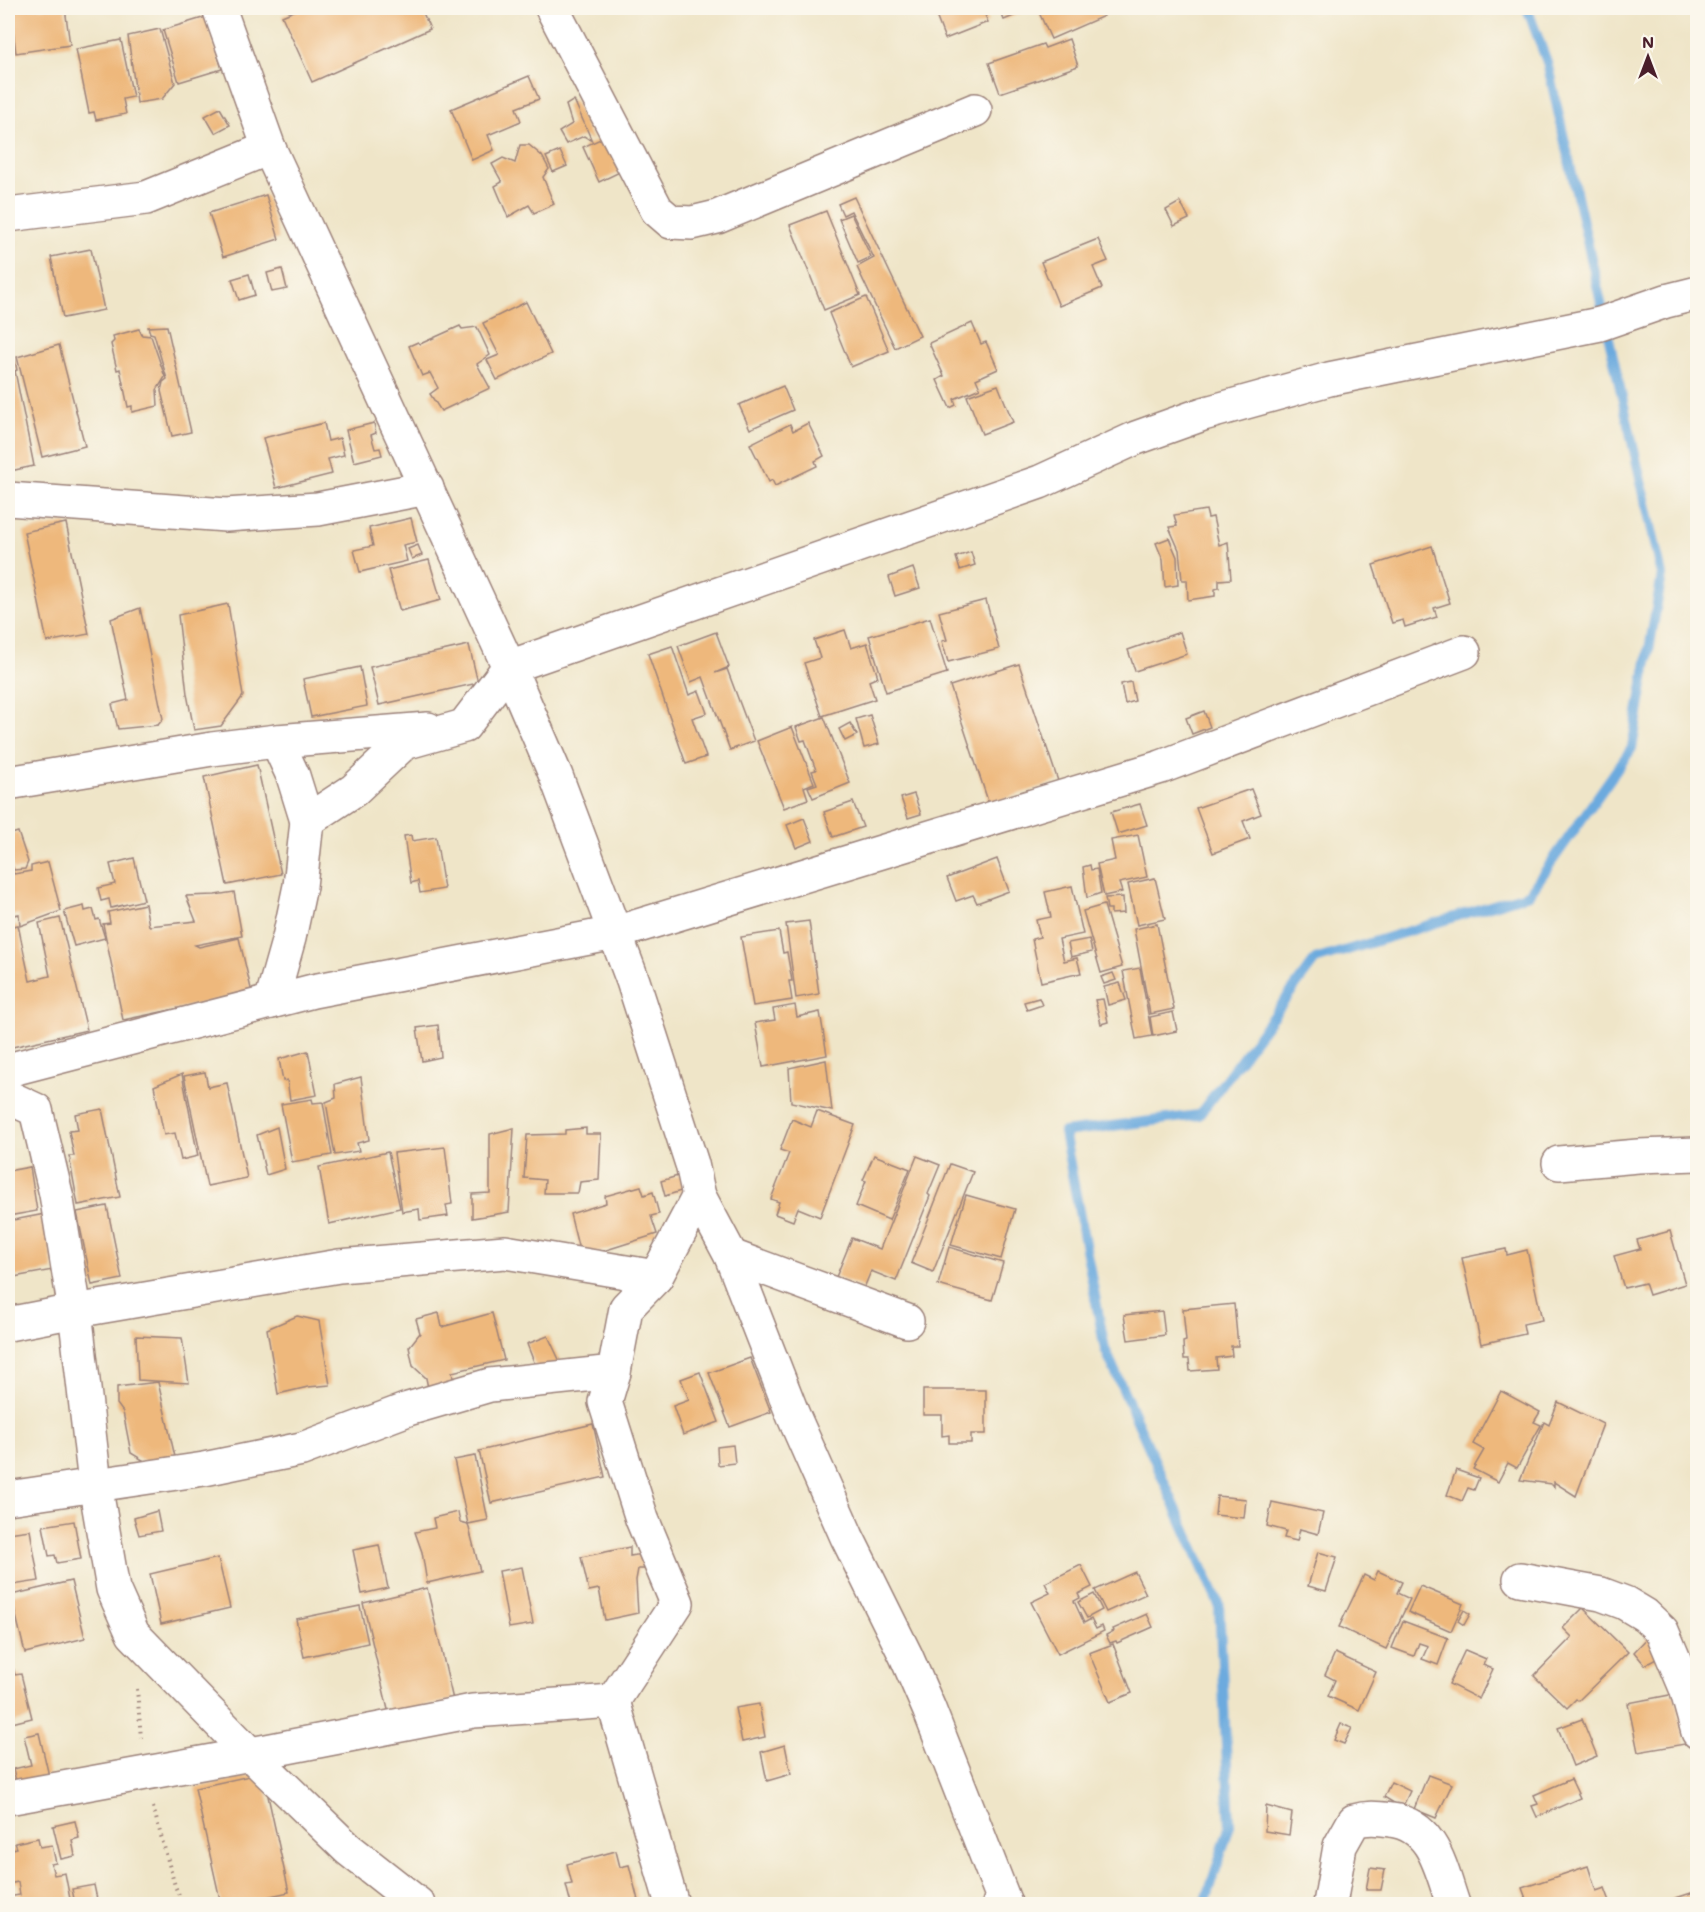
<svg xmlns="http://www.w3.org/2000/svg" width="1705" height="1912" font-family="Mali,sans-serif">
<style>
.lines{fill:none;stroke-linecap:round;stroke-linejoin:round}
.stream{stroke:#6caade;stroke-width:10}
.building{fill:#eeb87c}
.minor-casing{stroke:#9c827a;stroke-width:36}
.path{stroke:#9c827a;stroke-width:4;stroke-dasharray:1.5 4.5;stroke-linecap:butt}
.minor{stroke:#fff;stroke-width:33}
</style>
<rect width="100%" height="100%" fill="#fbf7ec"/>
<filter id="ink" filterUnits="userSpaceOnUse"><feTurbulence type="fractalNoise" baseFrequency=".0167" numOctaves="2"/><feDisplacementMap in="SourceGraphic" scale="12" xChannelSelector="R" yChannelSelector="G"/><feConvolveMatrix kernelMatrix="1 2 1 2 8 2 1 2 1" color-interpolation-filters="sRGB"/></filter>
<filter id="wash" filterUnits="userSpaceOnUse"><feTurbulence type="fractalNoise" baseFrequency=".008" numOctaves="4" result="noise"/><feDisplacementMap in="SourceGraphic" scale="24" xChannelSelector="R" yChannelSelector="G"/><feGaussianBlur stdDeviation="1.35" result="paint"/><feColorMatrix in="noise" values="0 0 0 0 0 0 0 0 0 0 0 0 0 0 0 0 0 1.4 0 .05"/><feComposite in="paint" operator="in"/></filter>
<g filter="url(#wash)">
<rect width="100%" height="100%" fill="#efe5c8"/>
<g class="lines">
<polyline class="stream" points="1205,1904 1230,1825 1219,1605 1105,1349 1064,1132 1199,1115 1315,960 1529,894 1632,748 1662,575 1547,62 1527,8"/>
</g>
<g id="blocks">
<g class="building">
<polygon points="10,8 65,8 70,45 16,53"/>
<polygon points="301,8 421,8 430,29 312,82 282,16"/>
<polygon points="933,8 982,8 988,22 945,39"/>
<polygon points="999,8 1033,8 1004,20"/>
<polygon points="1037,8 1100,8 1104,16 1051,39"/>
<polygon points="206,17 222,69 179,82 163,30"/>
<polygon points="160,29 175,83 162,99 137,103 128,36"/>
<polygon points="1069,39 1078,66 1000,93 989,63 1043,44 1045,48"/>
<polygon points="121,40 133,97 123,99 126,114 96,120 94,112 89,113 76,49"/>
<polygon points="529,76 539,99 516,108 521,121 488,135 494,150 472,160 451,109"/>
<polygon points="574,100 592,141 584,136 566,144 559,132 572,124 566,105"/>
<polygon points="220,108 230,125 215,133 205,116"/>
<polygon points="609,135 626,169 599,182 583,147"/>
<polygon points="520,145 529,145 542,156 549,169 543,177 554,204 534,213 529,205 508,217 495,186 502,182 492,164 503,158 515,163"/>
<polygon points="560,151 567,166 553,172 546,157"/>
<polygon points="266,195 279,239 223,257 209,213"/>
<polygon points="854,197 920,336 895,348 857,267 874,258 851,211 843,215 838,204"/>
<polygon points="1180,202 1189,219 1174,226 1166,210"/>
<polygon points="826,211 860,295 824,310 790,225"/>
<polygon points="851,214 871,257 858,263 839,219"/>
<polygon points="1098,239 1108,261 1093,267 1102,288 1059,306 1041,262"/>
<polygon points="91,249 104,310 63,318 51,257"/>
<polygon points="282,269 287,289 272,292 267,273"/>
<polygon points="249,274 255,295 239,300 232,279"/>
<polygon points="866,297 889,351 851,367 829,313"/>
<polygon points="526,302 551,354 497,380 487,360 499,355 483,323"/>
<polygon points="972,323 981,344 986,342 998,369 976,379 980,388 954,399 956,405 950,408 937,380 944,376 929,343"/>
<polygon points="167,326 191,432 172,436 161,391 163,382 167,379 154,334 150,333 148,327"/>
<polygon points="460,326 462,329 477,327 490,355 477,364 490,388 441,411 430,394 438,388 430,373 422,376 409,346 418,342 420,344"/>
<polygon points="139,329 142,335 151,336 165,377 157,390 158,406 132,412 132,406 128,407 120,369 117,370 111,344 114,341 113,336"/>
<polygon points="59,345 85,446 42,457 17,357"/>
<polygon points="15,360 17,370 15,371 34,466 10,471 8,459 8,445 10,444 8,431 8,361"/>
<polygon points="998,385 1013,422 982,434 967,396"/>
<polygon points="783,386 793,410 750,429 739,405"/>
<polygon points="324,423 328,441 340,438 344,455 328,459 332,474 276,488 263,438"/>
<polygon points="374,423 376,433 371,435 375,449 380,448 382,455 354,462 346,430"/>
<polygon points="808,423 824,456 815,461 817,466 775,486 772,480 769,482 750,444 790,424 793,431"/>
<polygon points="1206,510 1208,518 1213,517 1219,545 1228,542 1231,579 1219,580 1219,588 1215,589 1215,596 1188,600 1187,580 1182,580 1179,550 1169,527 1177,526 1174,515"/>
<polygon points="411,518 417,542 403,545 407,561 360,572 354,550 373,546 369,528"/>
<polygon points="66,523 89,634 47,642 24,532"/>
<polygon points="1169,538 1177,557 1178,585 1165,587 1163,560 1156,543"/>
<polygon points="418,545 422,555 412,559 408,549"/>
<polygon points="1432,546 1450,603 1434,608 1437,617 1405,627 1403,620 1392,623 1373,565"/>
<polygon points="971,552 975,565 960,570 956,557"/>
<polygon points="429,560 441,600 400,611 388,570"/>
<polygon points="913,568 920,588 895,596 889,577"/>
<polygon points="986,600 999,649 948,662 942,641 947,640 939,612"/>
<polygon points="228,604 243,696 221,726 194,730 187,694 178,615"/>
<polygon points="140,608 163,719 158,725 118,729 112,704 128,700 111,619"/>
<polygon points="930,618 947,673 886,692 869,636"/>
<polygon points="845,630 851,648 867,643 878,677 869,681 875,699 822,716 804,663 820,658 814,640"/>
<polygon points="716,632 729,667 715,673 727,669 754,741 730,750 703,677 691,682 678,646"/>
<polygon points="1180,632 1187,654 1135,671 1128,650"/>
<polygon points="469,645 478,683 379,705 370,667"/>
<polygon points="672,646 689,695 699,691 707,713 692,718 706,757 686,764 648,654"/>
<polygon points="1019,664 1058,781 989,804 950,686"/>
<polygon points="360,667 367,706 311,717 303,679"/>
<polygon points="1131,682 1135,701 1125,704 1121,684"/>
<polygon points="1204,711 1210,727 1192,734 1186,718"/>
<polygon points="870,715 879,744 864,748 856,719"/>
<polygon points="824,717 850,783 813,798 808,787 817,784 812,771 816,770 805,740 801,741 796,727"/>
<polygon points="850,723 857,735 845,741 839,729"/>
<polygon points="792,727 814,783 804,787 808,799 784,808 757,741"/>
<polygon points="257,765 281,874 227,885 204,777"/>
<polygon points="1251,789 1261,814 1243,821 1250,839 1213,853 1196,808"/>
<polygon points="914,794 921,814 908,818 901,798"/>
<polygon points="853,802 863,827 833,837 824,812"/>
<polygon points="1140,804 1147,825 1118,834 1111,812"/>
<polygon points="804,818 813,841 796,848 787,825"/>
<polygon points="18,832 28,862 25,869 14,870 8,857 8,835"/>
<polygon points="411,835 412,841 436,837 444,889 420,893 418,881 411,883 404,836"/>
<polygon points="1138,835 1147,877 1119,883 1122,892 1104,896 1097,864 1115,860 1111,840"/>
<polygon points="134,858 144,900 111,908 109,899 101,901 98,888 115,884 110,864"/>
<polygon points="997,859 1009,891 977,903 973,895 956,901 947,878"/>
<polygon points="8,861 14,874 31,871 31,866 48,862 61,911 20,926 19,914 8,916"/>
<polygon points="1090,865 1091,870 1097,869 1101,893 1087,898 1083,867"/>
<polygon points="1155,878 1165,919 1137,925 1128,884"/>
<polygon points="1072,886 1083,934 1059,939 1064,961 1077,958 1081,973 1041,982 1032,939 1040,937 1036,920 1051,917 1045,892"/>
<polygon points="234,892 242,936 195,945 199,947 239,938 252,993 123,1020 103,924 110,923 108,912 145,904 149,926 196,921 186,896 215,895"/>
<polygon points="1123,897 1124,913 1111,914 1111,909 1107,909 1105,898"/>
<polygon points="1104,905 1122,967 1101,973 1083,911"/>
<polygon points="84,906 85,911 93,909 96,920 99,919 105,938 74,946 64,911"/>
<polygon points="60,918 87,1030 8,1048 8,927 18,925 30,981 50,976 39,923"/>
<polygon points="809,921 819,994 796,998 786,924"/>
<polygon points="1157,924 1174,1009 1150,1014 1134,929"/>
<polygon points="779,931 783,953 787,952 792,981 789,981 792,1000 753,1006 741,937"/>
<polygon points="1089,939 1092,952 1071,957 1068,943"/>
<polygon points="1140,968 1152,1036 1136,1039 1123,971"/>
<polygon points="1113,973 1116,980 1104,984 1101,977"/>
<polygon points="1120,983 1126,1000 1108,1005 1104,987"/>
<polygon points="1039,998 1042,1005 1027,1010 1024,1002"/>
<polygon points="1103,999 1108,1022 1101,1024 1095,1000"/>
<polygon points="795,1005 797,1017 820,1012 827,1055 763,1067 755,1023 775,1020 773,1009"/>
<polygon points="1173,1012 1177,1031 1153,1036 1150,1017"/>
<polygon points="438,1025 441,1057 422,1061 417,1028"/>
<polygon points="308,1051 317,1095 290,1100 287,1080 283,1081 279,1059"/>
<polygon points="826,1060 832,1111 791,1102 789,1068"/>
<polygon points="205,1072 208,1087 227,1083 247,1178 207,1186 184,1076"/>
<polygon points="182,1074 198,1156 181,1160 175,1133 164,1135 154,1086"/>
<polygon points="361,1077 369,1140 357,1143 359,1151 335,1155 326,1102 336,1098 335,1084"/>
<polygon points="312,1099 313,1103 323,1102 332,1155 292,1162 281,1104"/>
<polygon points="102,1109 120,1197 78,1205 69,1156 74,1156 69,1131 78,1130 75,1114"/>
<polygon points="817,1111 855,1125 820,1217 798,1208 793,1221 775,1214 779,1202 771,1199 789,1153 780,1150 792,1119 811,1127"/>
<polygon points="277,1127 285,1169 266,1175 257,1135"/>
<polygon points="514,1128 509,1212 472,1218 472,1194 490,1193 490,1134"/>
<polygon points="586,1128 586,1134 601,1134 599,1180 580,1182 578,1193 544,1193 545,1180 524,1178 527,1135 565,1134 565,1130"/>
<polygon points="445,1147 452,1204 446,1205 448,1216 420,1220 419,1209 402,1212 394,1153"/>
<polygon points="388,1152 400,1208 329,1224 319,1167"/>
<polygon points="874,1155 910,1169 889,1220 856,1206 866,1181 863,1180"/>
<polygon points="917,1156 940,1165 928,1194 930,1196 896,1281 871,1271 864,1288 836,1277 852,1238 880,1249"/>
<polygon points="950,1164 973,1172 933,1272 911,1263"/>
<polygon points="30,1167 37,1211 8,1216 8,1171"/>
<polygon points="681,1175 684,1190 665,1196 661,1181"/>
<polygon points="641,1186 644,1195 653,1192 659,1214 651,1216 657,1234 581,1258 570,1214 606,1203 605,1196"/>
<polygon points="966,1195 1015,1209 1001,1259 951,1245"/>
<polygon points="107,1206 122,1279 92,1285 77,1212"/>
<polygon points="45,1214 53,1270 8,1278 8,1221"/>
<polygon points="1670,1231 1685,1284 1649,1295 1645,1283 1624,1288 1614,1256 1640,1249 1637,1240"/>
<polygon points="949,1247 1003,1263 992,1300 938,1285"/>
<polygon points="1506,1249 1507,1255 1527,1250 1542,1320 1523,1324 1525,1334 1481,1344 1462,1258"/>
<polygon points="1234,1304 1238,1346 1231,1346 1232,1356 1216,1358 1217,1369 1190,1371 1189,1359 1184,1359 1183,1342 1186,1341 1183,1309"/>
<polygon points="1162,1311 1165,1335 1128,1340 1124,1315"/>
<polygon points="439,1313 442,1327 492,1313 504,1360 452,1372 454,1383 429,1393 426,1378 413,1366 409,1347 420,1333 416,1319"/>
<polygon points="297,1316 319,1321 330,1385 308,1387 278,1394 267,1329"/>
<polygon points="136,1336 182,1338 189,1383 138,1380"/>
<polygon points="548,1336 563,1368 539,1375 527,1344"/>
<polygon points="750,1358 771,1412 730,1427 709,1373"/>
<polygon points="700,1372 719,1422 683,1435 673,1406 689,1400 681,1379"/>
<polygon points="158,1382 175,1457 146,1462 131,1453 123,1412 117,1404 117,1387"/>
<polygon points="923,1390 986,1390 986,1434 971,1434 971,1443 949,1443 949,1435 942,1436 942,1415 923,1415"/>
<polygon points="1501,1391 1540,1412 1534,1422 1541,1425 1517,1468 1508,1463 1498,1482 1473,1469 1484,1450 1473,1444"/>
<polygon points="1558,1402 1603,1424 1576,1496 1554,1482 1554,1487 1551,1484 1520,1480 1544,1422 1549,1425"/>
<polygon points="593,1424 605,1477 491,1503 479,1451"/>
<polygon points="733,1445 735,1463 718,1465 717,1447"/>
<polygon points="475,1456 488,1520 468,1524 454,1460"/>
<polygon points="1456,1470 1479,1478 1474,1490 1468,1488 1462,1501 1447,1495"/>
<polygon points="1217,1496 1246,1499 1244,1518 1215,1515"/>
<polygon points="1272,1502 1323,1513 1318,1534 1300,1529 1297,1541 1284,1538 1286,1531 1267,1526"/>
<polygon points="157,1511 161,1531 139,1535 134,1518"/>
<polygon points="458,1512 460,1522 468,1524 480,1571 427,1583 422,1552 415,1532 435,1528 433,1518"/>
<polygon points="74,1521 81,1559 57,1563 55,1555 49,1556 43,1526"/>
<polygon points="30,1530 39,1581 13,1585 8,1554 8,1533"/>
<polygon points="379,1545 388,1588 362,1594 353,1550"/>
<polygon points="630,1547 630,1556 642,1554 644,1569 638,1569 636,1580 638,1613 605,1620 599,1589 589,1591 581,1557"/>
<polygon points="1318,1552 1337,1557 1326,1591 1308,1586"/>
<polygon points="218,1558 230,1608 161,1624 150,1574"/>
<polygon points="1081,1565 1092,1587 1078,1594 1080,1598 1074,1601 1084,1623 1091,1619 1096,1629 1102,1626 1104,1631 1058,1654 1031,1602 1050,1593 1045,1583"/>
<polygon points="522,1567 533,1624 509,1628 499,1571"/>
<polygon points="1378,1571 1402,1582 1397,1593 1410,1599 1386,1649 1339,1627 1364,1575 1374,1580"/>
<polygon points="1135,1572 1146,1594 1106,1612 1095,1590"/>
<polygon points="71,1581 85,1638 25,1653 11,1595"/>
<polygon points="1420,1586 1463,1604 1451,1631 1408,1612"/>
<polygon points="427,1588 453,1700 389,1714 363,1603"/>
<polygon points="1094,1594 1102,1610 1087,1618 1078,1602"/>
<polygon points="360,1606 368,1643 304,1657 296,1619"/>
<polygon points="1583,1608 1628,1652 1578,1701 1576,1699 1567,1708 1534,1676 1572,1637 1563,1628"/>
<polygon points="1464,1610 1470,1614 1464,1625 1458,1621"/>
<polygon points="1147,1614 1153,1627 1117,1643 1116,1641 1110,1643 1106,1635 1114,1631 1113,1629"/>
<polygon points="1403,1621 1448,1638 1438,1665 1422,1659 1428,1646 1419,1643 1414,1656 1392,1648"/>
<polygon points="1653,1632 1662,1656 1645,1665 1634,1652"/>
<polygon points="1113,1644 1132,1693 1110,1702 1089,1653"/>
<polygon points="1465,1650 1486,1659 1483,1665 1493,1669 1479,1699 1449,1684"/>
<polygon points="1335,1653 1376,1672 1359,1710 1328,1696 1335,1680 1325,1675"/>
<polygon points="11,1659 15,1675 21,1674 32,1718 8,1724 8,1660"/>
<polygon points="1675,1694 1685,1744 1638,1752 1628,1703"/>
<polygon points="759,1704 765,1737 742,1742 735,1708"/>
<polygon points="1582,1719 1597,1756 1573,1766 1558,1728"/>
<polygon points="1341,1724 1352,1728 1344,1744 1334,1740"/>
<polygon points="39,1733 49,1776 17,1785 13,1769 31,1765 24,1736"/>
<polygon points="785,1745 791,1774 767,1781 761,1752"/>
<polygon points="263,1773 289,1892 235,1904 221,1904 195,1788"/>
<polygon points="1428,1775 1452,1784 1436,1818 1414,1809"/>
<polygon points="1571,1779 1580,1798 1537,1817 1532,1806 1538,1804 1534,1795"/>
<polygon points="1391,1782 1410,1791 1402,1808 1384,1797"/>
<polygon points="1266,1806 1292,1813 1289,1835 1265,1831"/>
<polygon points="75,1821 79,1838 72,1840 75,1856 61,1859 53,1826"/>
<polygon points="38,1838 40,1847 52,1845 56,1863 51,1864 54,1875 65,1873 71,1904 8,1904 8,1897 20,1895 18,1882 8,1884 8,1864 11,1863 9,1850 17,1848 15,1843"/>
<polygon points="616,1851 620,1867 629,1865 639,1904 571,1904 566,1885 572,1884 567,1864"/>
<polygon points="1588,1866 1596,1891 1605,1888 1611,1904 1528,1904 1522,1888"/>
<polygon points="1370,1868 1385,1870 1381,1890 1366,1890"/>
<polygon points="94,1885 98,1904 75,1904 72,1889"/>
<polygon points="1697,1891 1698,1904 1658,1904"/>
</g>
</g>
</g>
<g filter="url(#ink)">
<use href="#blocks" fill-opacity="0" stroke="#9c827a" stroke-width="1.5"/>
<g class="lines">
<g class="minor-casing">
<g id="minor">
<polyline points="219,8 269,148 509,667 1040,482 1136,438 1203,414 1329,379 1600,324 1666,301 1698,293"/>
<polyline points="552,8 657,210 671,222 692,223 717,217 975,110"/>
<polyline points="8,215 146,198 269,148"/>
<polyline points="8,499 226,515 318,509 427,488"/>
<polyline points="277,741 293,776 307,821"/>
<polyline points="8,783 212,749 277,741 428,729"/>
<polyline points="271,1002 289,938 300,886 307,821 354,790 404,743 464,726 509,667 556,776 633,981 692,1164 699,1196 731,1256 793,1415 847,1537 906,1656 929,1709 1005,1903 999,1904"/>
<polyline points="8,1070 313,991 615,933 1161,767 1464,652"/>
<polyline points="8,1097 36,1110 56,1194 75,1311 95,1484 113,1589 133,1634 244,1748 348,1849 418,1904"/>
<polyline points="1559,1163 1638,1156 1698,1154"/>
<polyline points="731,1256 907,1321"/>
<polyline points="656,1277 626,1308 614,1372 605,1402 642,1519 677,1603 613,1701 672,1904"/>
<polyline points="8,1324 75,1311 339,1266 505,1252 656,1277 699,1196"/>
<polyline points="8,1498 204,1469 302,1449 408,1409 490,1385 614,1372"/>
<polyline points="1520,1579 1601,1594 1625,1603 1645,1615 1662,1631 1686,1688 1698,1732"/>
<polyline points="8,1798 251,1754 473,1711 613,1701"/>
<path d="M 1330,1904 L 1340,1846 L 1354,1821 C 1367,1817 1377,1818 1391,1820 C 1434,1825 1441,1870 1453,1904"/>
</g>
</g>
<g class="path">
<polyline points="137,1689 141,1738"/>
<polyline points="153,1807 175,1886 183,1904"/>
</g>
<use href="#minor" class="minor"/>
</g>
</g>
<rect width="1705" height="1912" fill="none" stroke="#fbf7ec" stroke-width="30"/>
<g transform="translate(1648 57)" stroke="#fbf7ec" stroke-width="4.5" paint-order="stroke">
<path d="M0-4.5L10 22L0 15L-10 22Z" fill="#4a1f2b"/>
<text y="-9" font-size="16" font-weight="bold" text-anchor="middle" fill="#4a1f2b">N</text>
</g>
</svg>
